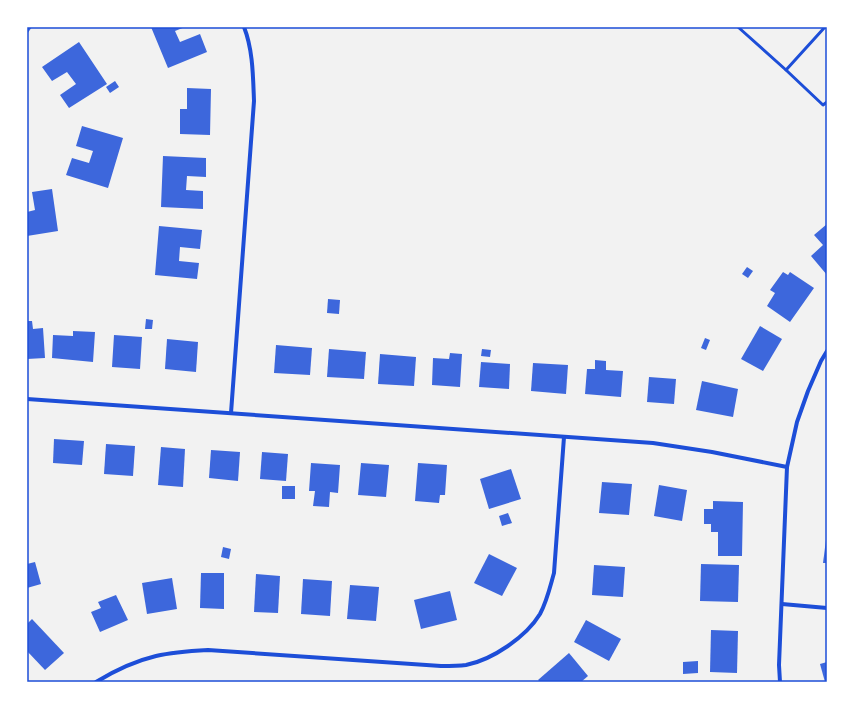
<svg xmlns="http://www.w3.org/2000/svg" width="854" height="709" font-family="'IBM Plex Sans',sans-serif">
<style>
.building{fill:#3d67dc}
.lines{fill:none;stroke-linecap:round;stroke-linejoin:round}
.service{stroke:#1d4ed8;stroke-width:3}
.minor{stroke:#1d4ed8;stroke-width:4}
.neatline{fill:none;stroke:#1d4ed8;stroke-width:1.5}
</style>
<rect width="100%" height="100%" fill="#f2f2f2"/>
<g class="building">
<polygon points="27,27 32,27 27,34"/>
<polygon points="151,27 185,27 175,31 180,42 200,34 207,52 168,68"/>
<polygon points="79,42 107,84 69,108 60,95 76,84 67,72 52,81 42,67"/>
<polygon points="115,81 119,87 110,93 106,87"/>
<polygon points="187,88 211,89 210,135 180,134 180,109 187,109"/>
<polygon points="82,126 123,138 108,188 66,175 72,158 89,163 93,151 76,146"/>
<polygon points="163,156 206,158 206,177 187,176 186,190 203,191 203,209 161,207"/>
<polygon points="52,189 58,231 27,236 27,212 35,210 32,192"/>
<polygon points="827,224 827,275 811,256 823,245 814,235"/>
<polygon points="159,226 202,230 200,249 180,247 179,261 199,263 197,279 155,275"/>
<polygon points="747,267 753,271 748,278 742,274"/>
<polygon points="783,272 788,275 790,272 814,288 790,322 767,306 775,293 770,290"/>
<polygon points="328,299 340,300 339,314 327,313"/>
<polygon points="146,319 153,320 152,329 145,329"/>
<polygon points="27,321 32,321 33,329 43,328 45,358 27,359"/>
<polygon points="760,326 782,339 763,371 741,359"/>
<polygon points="73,331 95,332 93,362 52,358 53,335 73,336"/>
<polygon points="114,335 142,337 140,369 112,367"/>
<polygon points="705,338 710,340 706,350 701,348"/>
<polygon points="167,339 198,342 196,372 165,369"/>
<polygon points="276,345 312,348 310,375 274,373"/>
<polygon points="329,349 366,352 364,379 327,377"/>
<polygon points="482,349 491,350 490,357 481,356"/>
<polygon points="450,353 462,354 460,387 432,385 433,358 449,359"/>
<polygon points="380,354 416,357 414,386 378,384"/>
<polygon points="595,360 606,361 606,370 623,371 621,397 585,394 587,369 595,369"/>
<polygon points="481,362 510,364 509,389 479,387"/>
<polygon points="533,363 568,365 566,394 531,391"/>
<polygon points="649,377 676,379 674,404 647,402"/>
<polygon points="702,381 738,389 733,417 696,410"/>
<polygon points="54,439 84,441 82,465 53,463"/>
<polygon points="106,444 135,446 133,476 104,474"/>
<polygon points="161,447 185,449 183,487 158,485"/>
<polygon points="211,450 240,452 238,481 209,478"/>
<polygon points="262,452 288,454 286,481 260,479"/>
<polygon points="311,463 340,465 338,493 330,492 329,507 313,506 315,491 309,491"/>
<polygon points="361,463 389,465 386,497 358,495"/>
<polygon points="418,463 447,465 445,495 440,495 439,503 415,501"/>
<polygon points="511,469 521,499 489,509 480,479"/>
<polygon points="602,482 632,484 629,515 599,513"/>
<polygon points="659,485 687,490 682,521 654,516"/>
<rect x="282" y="486" width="13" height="13"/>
<polygon points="713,501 743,502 742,556 718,556 718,532 711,532 711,524 704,524 704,509 713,509"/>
<polygon points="508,513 512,523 502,526 499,516"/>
<polygon points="826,540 827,540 827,563 823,563"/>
<polygon points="223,547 231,549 229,559 221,557"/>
<polygon points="489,554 517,568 502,596 474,583"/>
<polygon points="35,562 41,584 27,588 27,564"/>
<polygon points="701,564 739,565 738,602 700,601"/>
<polygon points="594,565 625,567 623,597 592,595"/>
<polygon points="201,573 224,573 224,609 200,608"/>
<polygon points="256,574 280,576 278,613 254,612"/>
<polygon points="172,578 177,609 147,614 142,583"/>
<polygon points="303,579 332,581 330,616 301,614"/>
<polygon points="350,585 379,587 376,621 347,619"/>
<polygon points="450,591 457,620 421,629 414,600"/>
<polygon points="116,595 128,620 100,632 91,612 101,608 98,602"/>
<polygon points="32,619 64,653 45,670 27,651 27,624"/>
<polygon points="586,620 621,639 609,661 574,642"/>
<polygon points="711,630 738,631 737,673 710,672"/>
<polygon points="569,653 588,676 581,682 540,682 538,680"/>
<polygon points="698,661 698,673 683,674 683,662"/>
<polygon points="827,662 827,682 825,682 820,664"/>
</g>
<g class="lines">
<g class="service">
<polyline points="738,27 786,70"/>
<polyline points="825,27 786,70 823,105 827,102"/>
</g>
<g class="minor">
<polyline points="27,399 653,443 712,452 787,467"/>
<path d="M 231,413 L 254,101 C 253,76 253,50 244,27"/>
<polyline points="782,604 827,608"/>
<path d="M 96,682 C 114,671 135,661 156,656 C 173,652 190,651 208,650 L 441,666 C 449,666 458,666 466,665 C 492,660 526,637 540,614 C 547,601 550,587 554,573 L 564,437"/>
<polyline points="780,682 779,665 787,467 797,422 808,391 821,361 827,351"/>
</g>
</g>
<rect width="854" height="709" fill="none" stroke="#ffffff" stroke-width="56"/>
<rect x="28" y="28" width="798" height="653" class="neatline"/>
</svg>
